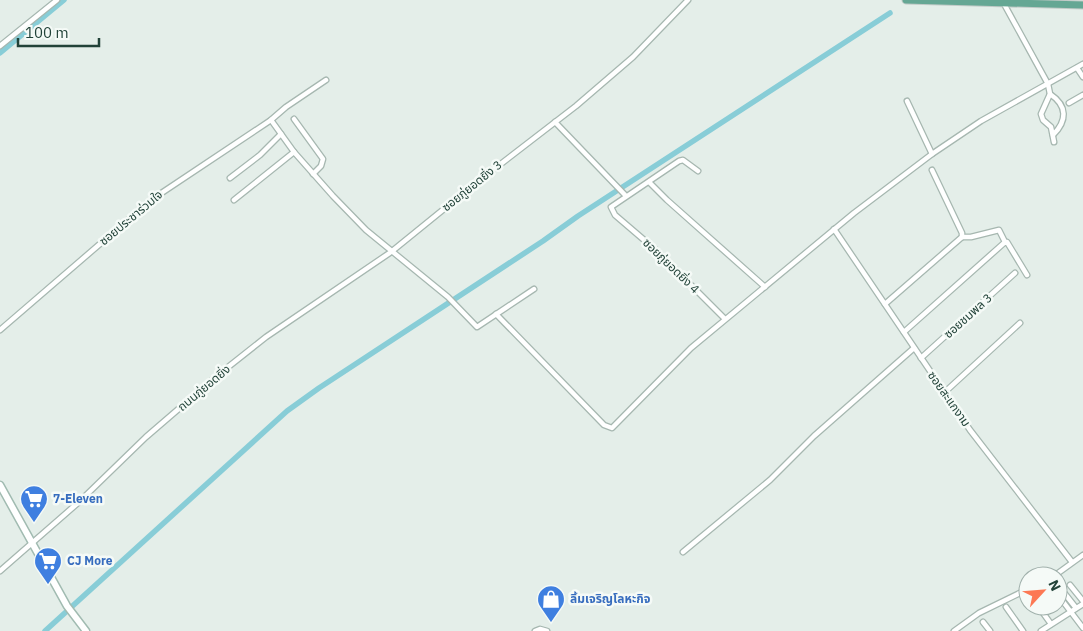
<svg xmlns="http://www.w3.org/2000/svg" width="1083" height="631" font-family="'IBM Plex Sans','Noto Sans Thai',sans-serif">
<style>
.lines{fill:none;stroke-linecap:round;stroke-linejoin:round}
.canal{stroke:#88cdd7;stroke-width:5.5}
.minor-casing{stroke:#a6b7b0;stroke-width:7}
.secondary-casing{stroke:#a1bbb1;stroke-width:9}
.primary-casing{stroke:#c1cac7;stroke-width:9}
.minor{stroke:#fff;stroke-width:4.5}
.secondary{stroke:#fff;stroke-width:6}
.primary{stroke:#65a794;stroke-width:7}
.labels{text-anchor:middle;stroke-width:5;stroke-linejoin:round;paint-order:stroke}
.street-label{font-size:12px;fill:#214238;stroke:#f5faf7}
.shop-label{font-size:12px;font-weight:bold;fill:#366cbe;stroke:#f5faf7;text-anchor:start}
</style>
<rect width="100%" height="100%" fill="#e4eee9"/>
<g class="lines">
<g class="canal">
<polyline points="0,53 64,0"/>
<polyline points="45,631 287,411 319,388 543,241 578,216 890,13"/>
</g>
<g class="minor-casing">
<g id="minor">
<polyline points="1003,2 1048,84 1050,94 1041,114 1043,120 1051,127 1054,142"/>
<polyline points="0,46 57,0"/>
<polyline points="1077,68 1083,77"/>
<path d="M 1050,94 C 1068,106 1067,121 1053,135"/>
<polyline points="907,101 932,154"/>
<polyline points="1069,103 1083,95"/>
<polyline points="294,119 323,159 321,166 313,174"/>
<polyline points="271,120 294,152 333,196 366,230 448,297 477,327 534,289"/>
<polyline points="555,122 626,196"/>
<polyline points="698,171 683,160 679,161 611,207 615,215 657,251 725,319"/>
<polyline points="230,178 260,155 281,134"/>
<polyline points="649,182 667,200 765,287"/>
<polyline points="234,200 294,152"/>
<polyline points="834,229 970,430 1072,562"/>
<polyline points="962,237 971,237 999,230 1005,242"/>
<polyline points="885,304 962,237 962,233 932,170"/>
<polyline points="496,314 604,425 612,428 691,348 854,213 932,154 981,121 1083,64"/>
<polyline points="0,330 151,200 271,120 286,107 326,80"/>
<polyline points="904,332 1004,243 1007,242 1027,275"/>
<polyline points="921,358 1015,273"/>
<polyline points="945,392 1020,323"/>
<polyline points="683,552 770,480 814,436 914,348"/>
<polyline points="0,571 79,502 146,437 218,375 266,337 391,252 476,183 576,106 633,57 688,0"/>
<polyline points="1054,576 1083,555"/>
<polyline points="1058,585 1076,608"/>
<polyline points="1070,585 1083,601"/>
<polyline points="1058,595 1083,628"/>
<polyline points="1038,606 1051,624"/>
<polyline points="1006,607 1023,631"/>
<polyline points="983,622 990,631"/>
<polyline points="535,631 540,629 547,631"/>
<polyline points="954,631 979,613 1028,589"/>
<polyline points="1041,631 1083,604"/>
</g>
</g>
<g class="secondary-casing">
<polyline id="secondary" points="0,485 67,606 86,631"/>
</g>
<g class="primary-casing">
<polyline id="primary" points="906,0 1083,5"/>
</g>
<use href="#minor" class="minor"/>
<use href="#secondary" class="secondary"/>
<use href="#primary" class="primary"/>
</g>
<defs>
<g id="supermarket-pin" transform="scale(1.4375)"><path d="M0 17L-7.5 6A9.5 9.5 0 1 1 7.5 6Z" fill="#3f7fe0" stroke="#f5faf7"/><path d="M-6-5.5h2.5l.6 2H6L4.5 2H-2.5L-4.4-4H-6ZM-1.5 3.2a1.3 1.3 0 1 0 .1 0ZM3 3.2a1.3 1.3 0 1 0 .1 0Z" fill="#fff"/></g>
<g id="shop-pin" transform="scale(1.4375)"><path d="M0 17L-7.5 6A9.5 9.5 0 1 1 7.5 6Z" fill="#3f7fe0" stroke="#f5faf7"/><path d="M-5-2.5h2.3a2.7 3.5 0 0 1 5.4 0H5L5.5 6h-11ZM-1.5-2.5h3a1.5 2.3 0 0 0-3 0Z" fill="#fff"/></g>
</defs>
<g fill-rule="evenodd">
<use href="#supermarket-pin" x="34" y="499"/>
<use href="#supermarket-pin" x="48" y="561"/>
<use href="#shop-pin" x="551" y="599"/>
</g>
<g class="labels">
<g class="street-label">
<text transform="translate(472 186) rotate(-39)" y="4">ซอยภู่ยอดยิ่ง 3</text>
<text transform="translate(131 218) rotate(-40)" y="4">ซอยประชาร่วมใจ</text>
<text transform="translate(671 266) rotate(44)" y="4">ซอยภู่ยอดยิ่ง 4</text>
<text transform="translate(968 316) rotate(-42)" y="4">ซอยชมพล 3</text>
<text transform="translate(204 388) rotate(-40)" y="4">ถนนภู่ยอดยิ่ง</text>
<text transform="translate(949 399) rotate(55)" y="4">ซอยสะแกงาม</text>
</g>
<g class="shop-label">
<text x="53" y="503">7-Eleven</text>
<text x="67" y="565">CJ More</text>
<text x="570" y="603">ลิ้มเจริญโลหะกิจ</text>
</g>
</g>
<g transform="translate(1043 591) rotate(64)"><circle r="24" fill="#f5faf7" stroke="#a0b0ab"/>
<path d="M0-4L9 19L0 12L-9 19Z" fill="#fc7854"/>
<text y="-8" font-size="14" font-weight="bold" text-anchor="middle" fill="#214238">N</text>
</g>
<path d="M18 38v8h81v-8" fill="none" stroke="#214238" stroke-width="2.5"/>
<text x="25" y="38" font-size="15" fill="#214238" stroke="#f5faf7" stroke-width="4" paint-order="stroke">100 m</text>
</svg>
